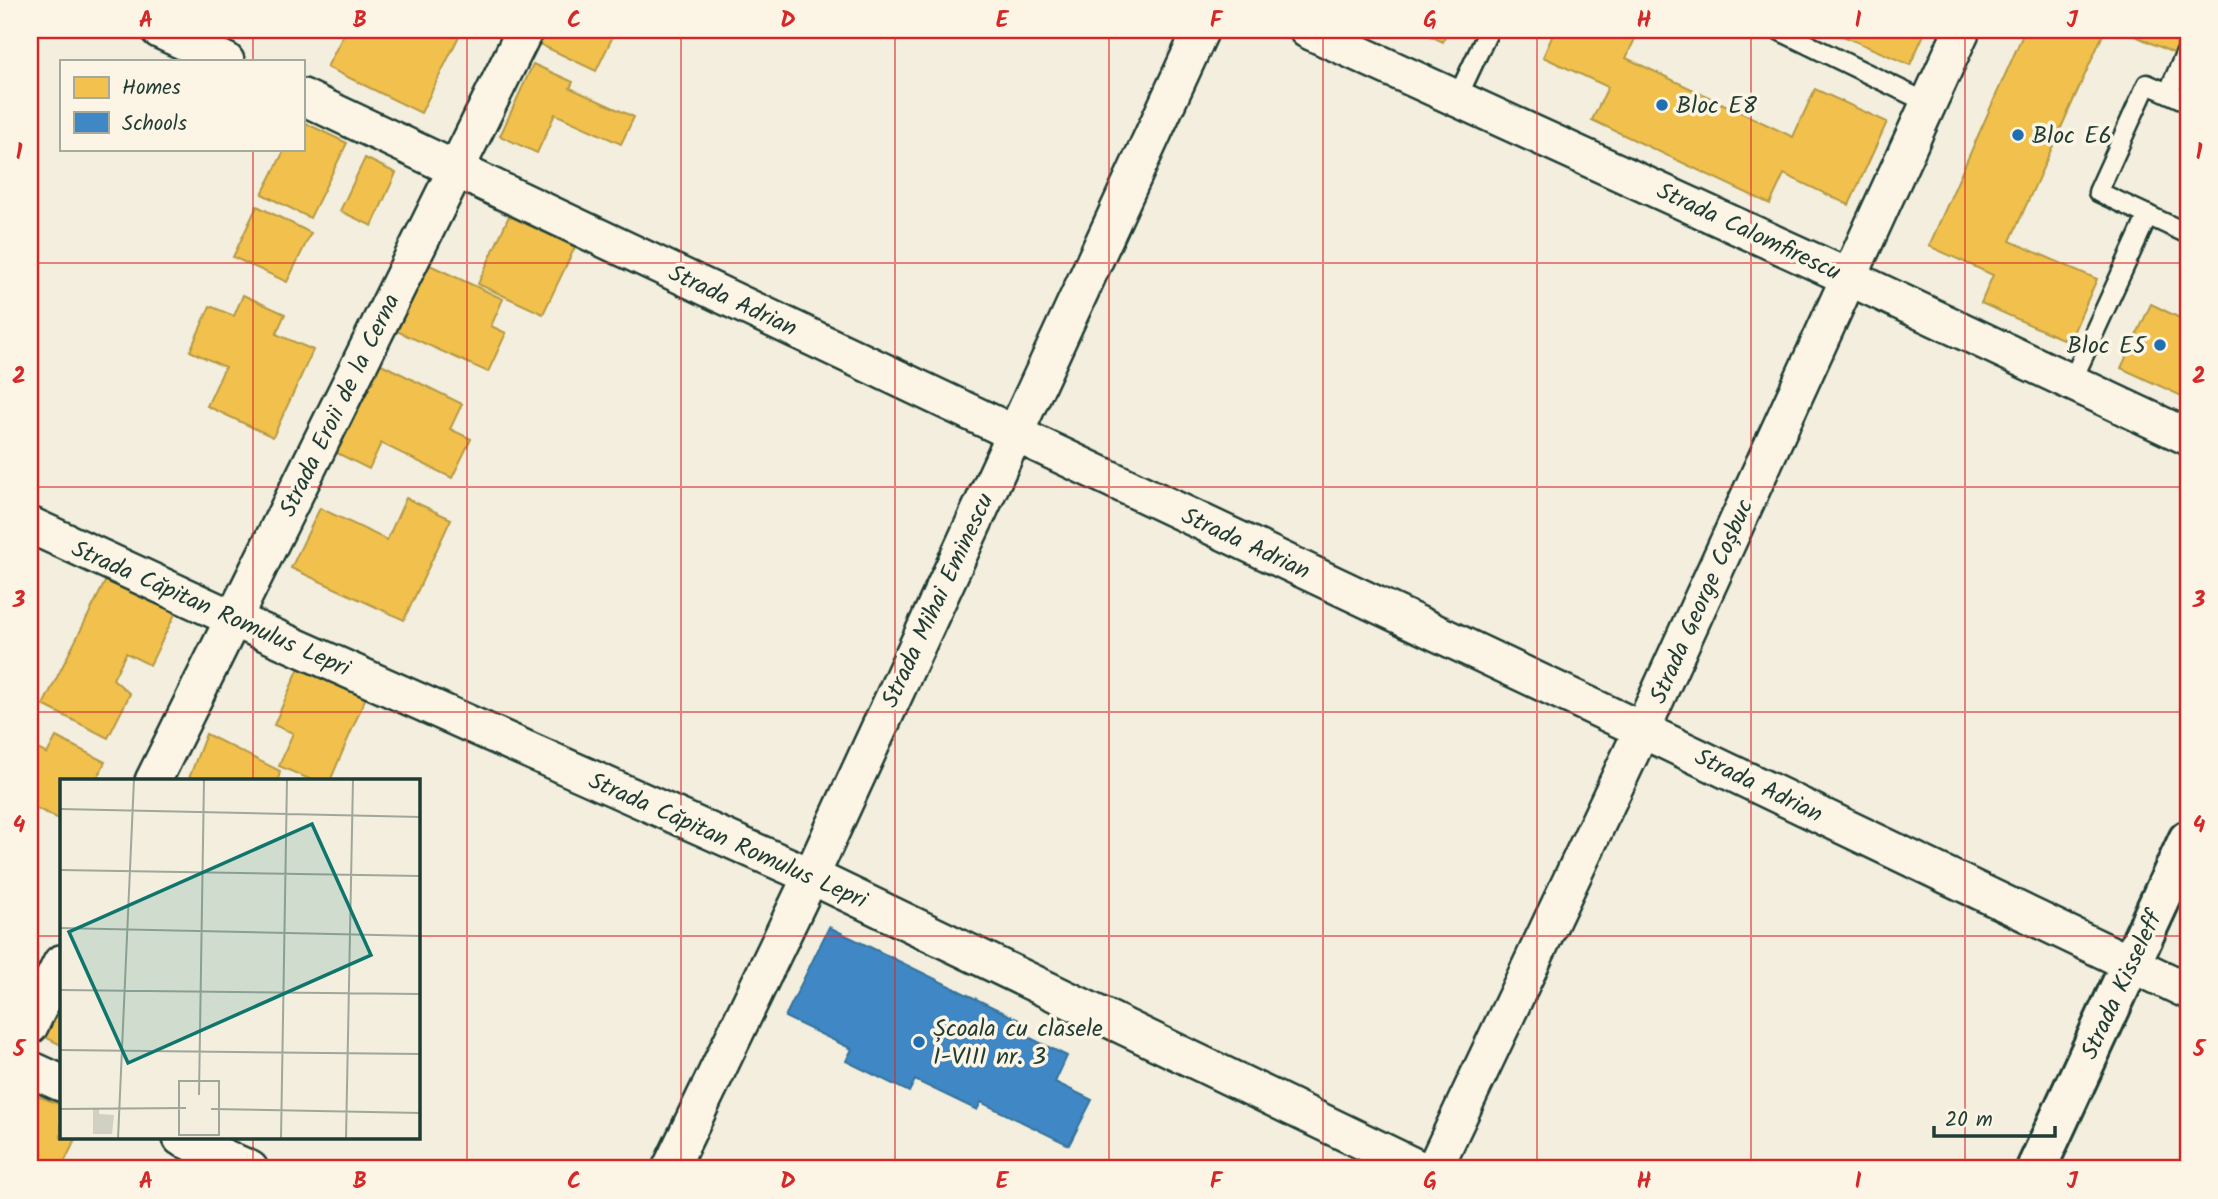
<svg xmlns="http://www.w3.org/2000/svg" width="2218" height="1199" font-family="Kalam,sans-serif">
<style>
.homes{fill:#f2c14e;stroke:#b39946;stroke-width:2}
.schools{fill:#3f88c5;stroke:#35729a;stroke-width:2}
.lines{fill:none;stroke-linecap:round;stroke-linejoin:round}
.service-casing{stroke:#1f3d34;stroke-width:23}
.minor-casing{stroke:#1f3d34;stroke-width:40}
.tertiary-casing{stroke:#1f3d34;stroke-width:44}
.service{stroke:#fcf5e5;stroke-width:18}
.minor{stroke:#fcf5e5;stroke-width:35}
.tertiary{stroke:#fcf5e5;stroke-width:38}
.grid{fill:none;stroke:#d62828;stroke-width:2;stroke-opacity:0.55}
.poi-dot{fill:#1f6fb2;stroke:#fcf5e5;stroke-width:2.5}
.labels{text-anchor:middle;stroke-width:7;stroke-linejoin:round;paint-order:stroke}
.poi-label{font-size:24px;fill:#1f3d34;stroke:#fcf5e5;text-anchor:start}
.street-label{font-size:24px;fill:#1f3d34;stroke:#fcf5e5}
.inset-road{fill:none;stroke:#9ea79a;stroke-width:2}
.view{fill:#0f766e;fill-opacity:0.15;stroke:#0f766e;stroke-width:3.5}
.inset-edge{fill:none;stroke:#1f3d34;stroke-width:3.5}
.neatline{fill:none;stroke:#d62828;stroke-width:2.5}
.grid-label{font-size:23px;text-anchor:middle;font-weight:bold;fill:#d62828}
</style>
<rect width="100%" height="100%" fill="#f3eede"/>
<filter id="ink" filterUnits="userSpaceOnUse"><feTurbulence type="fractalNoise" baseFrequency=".0143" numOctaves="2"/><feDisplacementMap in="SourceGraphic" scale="14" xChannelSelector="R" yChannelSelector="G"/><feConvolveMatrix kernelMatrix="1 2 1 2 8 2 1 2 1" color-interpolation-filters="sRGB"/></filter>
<g filter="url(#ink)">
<g class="homes">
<polygon points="346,30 462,30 421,113 327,67"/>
<polygon points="540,30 616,30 596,71 535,42"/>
<polygon points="1418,30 1448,30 1443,42"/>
<polygon points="1555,30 1639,30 1626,58 1793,137 1815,89 1887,122 1849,205 1784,174 1770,204 1592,120 1608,87 1543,57"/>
<polygon points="1839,30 1926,30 1910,65 1838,34"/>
<polygon points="2025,30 2105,30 2010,241 2097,279 2069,342 1981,303 1993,275 1929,246"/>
<polygon points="2122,30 2188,30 2188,37 2180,56"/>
<polygon points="533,64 573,82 570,88 634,117 621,144 555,114 537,153 500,136"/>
<polygon points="303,122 347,143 310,218 262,194 285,149 303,149"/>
<polygon points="365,158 396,173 372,226 340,211"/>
<polygon points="257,206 311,233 287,282 233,257"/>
<polygon points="509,216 575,247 543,314 478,284"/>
<polygon points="421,261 503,299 491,326 506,333 488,372 390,328"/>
<polygon points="243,295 285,314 276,334 313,350 273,437 207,406 225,367 190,351 210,306 234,316"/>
<polygon points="2151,304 2188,322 2188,399 2121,368"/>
<polygon points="375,361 462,404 450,429 471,439 452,478 381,443 369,469 331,450"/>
<polygon points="406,498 451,519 404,620 291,568 320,508 387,540"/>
<polygon points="109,574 178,608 150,665 126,653 113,679 130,694 108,738 43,705"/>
<polygon points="301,663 368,692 330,781 314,781 279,766 293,733 274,725"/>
<polygon points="206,734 280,771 278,781 188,781"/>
<polygon points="56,737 105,762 96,781 61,781 61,820 30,805 30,745 47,754"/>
<polygon points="61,997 61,1045 43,1036"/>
<polygon points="30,1093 61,1105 61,1138 76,1138 61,1169 30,1169"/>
</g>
<polygon class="schools" points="829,927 1021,1021 1016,1031 1067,1056 1055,1082 1092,1100 1069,1145 981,1102 977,1110 915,1080 909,1092 846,1061 852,1049 785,1017"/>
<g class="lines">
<g class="service-casing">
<g id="service">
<polyline points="1778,30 1928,103"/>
<polyline points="2188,48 2168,93 2147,84 2098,192 2188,234"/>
<polyline points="2168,93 2188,102"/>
<polyline points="1457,98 1489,30"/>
<polyline points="2072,381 2148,215"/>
</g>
</g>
<g class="minor-casing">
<g id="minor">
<polyline points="159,30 226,61"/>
<polyline points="1307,30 1848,277 2188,437"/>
<polyline points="303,97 1642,730 2188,991"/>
<polyline points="30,525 234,619 811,876 1420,1169"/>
<polyline points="153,781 525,30"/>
<polyline points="30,1026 61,963"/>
<polyline points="30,1069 61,1083"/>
<polyline points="181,1138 250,1169"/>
<polyline points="670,1169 811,876 1201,30"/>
<polyline points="1434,1169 1642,730 1962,30"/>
</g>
</g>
<g class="tertiary-casing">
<polyline id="tertiary" points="2036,1169 2188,840"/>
</g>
<use href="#service" class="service"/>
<use href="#minor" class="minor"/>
<use href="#tertiary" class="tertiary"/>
</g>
</g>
<path class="grid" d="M 253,30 L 253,61M 467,30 L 467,1169M 681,30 L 681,1169M 895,30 L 895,1169M 1109,30 L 1109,1169M 1323,30 L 1323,1169M 1537,30 L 1537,1169M 1751,30 L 1751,1169M 1965,30 L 1965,1169M 253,149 L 253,781M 30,263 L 2188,263M 30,487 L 2188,487M 30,712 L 2188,712M 30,936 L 61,936M 418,936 L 2188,936M 253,1138 L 253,1169"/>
<g class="poi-dot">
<circle cx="1662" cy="105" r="7"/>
<circle cx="2018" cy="135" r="7"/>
<circle cx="2160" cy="345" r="7"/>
<circle cx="919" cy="1042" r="7"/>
</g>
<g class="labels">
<g class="poi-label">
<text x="1676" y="113">Bloc E8</text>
<text x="2032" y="143">Bloc E6</text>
<text x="2146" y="353" text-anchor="end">Bloc E5</text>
<text x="933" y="1036">Școala cu clasele<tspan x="933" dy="28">I-VIII nr. 3</tspan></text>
</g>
<g class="street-label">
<text transform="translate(1749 231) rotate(25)" y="8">Strada Calomfirescu</text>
<text transform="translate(733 300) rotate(25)" y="8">Strada Adrian</text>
<text transform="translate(339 405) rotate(-64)" y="8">Strada Eroii de la Cerna</text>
<text transform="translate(1246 543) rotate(25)" y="8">Strada Adrian</text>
<text transform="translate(937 600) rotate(-65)" y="8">Strada Mihai Eminescu</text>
<text transform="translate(1701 601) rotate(-66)" y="8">Strada George Coșbuc</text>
<text transform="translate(211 608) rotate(24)" y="8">Strada Căpitan Romulus Lepri</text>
<text transform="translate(1759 785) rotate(26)" y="8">Strada Adrian</text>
<text transform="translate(728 840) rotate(24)" y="8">Strada Căpitan Romulus Lepri</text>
<text transform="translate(2121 985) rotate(-65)" y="8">Strada Kisseleff</text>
</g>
</g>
<g transform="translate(60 779)">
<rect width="360" height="360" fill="#f3eede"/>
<path d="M 33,330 L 39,330 L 39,335 L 54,336 L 52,355 L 33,355 Z" fill="#d0d1c2"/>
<path class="inset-road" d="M 0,30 L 361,38M 0,91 L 361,97M 0,149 L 361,157M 0,211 L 361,215M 0,271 L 361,275M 119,302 L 159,302 L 159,356 L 119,356 ZM 139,316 L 144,0M 0,330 L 126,329M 151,330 L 361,334M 58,360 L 74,0M 221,360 L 227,0M 286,360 L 293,0"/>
<path class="view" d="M 252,45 L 311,176 L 68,284 L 9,153 Z"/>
<rect width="360" height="360" class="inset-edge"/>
</g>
<rect width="2218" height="1199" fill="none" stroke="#fcf5e5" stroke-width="77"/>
<rect x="60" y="60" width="245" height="91" fill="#fcf5e5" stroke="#a4ab9e" stroke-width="2"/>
<rect x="74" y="77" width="35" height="21" fill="#f2c14e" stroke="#a4ab9e" stroke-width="2"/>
<text x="122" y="94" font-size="21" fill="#1f3d34">Homes</text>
<rect x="74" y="112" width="35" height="21" fill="#3f88c5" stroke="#a4ab9e" stroke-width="2"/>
<text x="122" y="130" font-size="21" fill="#1f3d34">Schools</text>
<path d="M1934 1126v10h121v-10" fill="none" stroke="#1f3d34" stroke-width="3.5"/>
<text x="1945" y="1126" font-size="21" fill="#1f3d34" stroke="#fcf5e5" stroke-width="5" paint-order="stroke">20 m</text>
<rect x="38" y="38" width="2142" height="1122" class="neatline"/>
<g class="grid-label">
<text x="146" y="27">A</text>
<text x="360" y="27">B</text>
<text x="574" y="27">C</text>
<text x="788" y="27">D</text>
<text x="1002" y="27">E</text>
<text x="1216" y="27">F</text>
<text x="1430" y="27">G</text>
<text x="1644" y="27">H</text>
<text x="1858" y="27">I</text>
<text x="2072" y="27">J</text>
<text x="19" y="159">1</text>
<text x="2199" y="159">1</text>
<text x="19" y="383">2</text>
<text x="2199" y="383">2</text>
<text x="19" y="607">3</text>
<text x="2199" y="607">3</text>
<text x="19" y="832">4</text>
<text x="2199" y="832">4</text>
<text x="19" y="1056">5</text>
<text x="2199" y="1056">5</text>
<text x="146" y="1188">A</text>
<text x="360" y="1188">B</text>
<text x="574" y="1188">C</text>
<text x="788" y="1188">D</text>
<text x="1002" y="1188">E</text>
<text x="1216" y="1188">F</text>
<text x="1430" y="1188">G</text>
<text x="1644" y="1188">H</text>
<text x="1858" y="1188">I</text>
<text x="2072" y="1188">J</text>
</g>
</svg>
